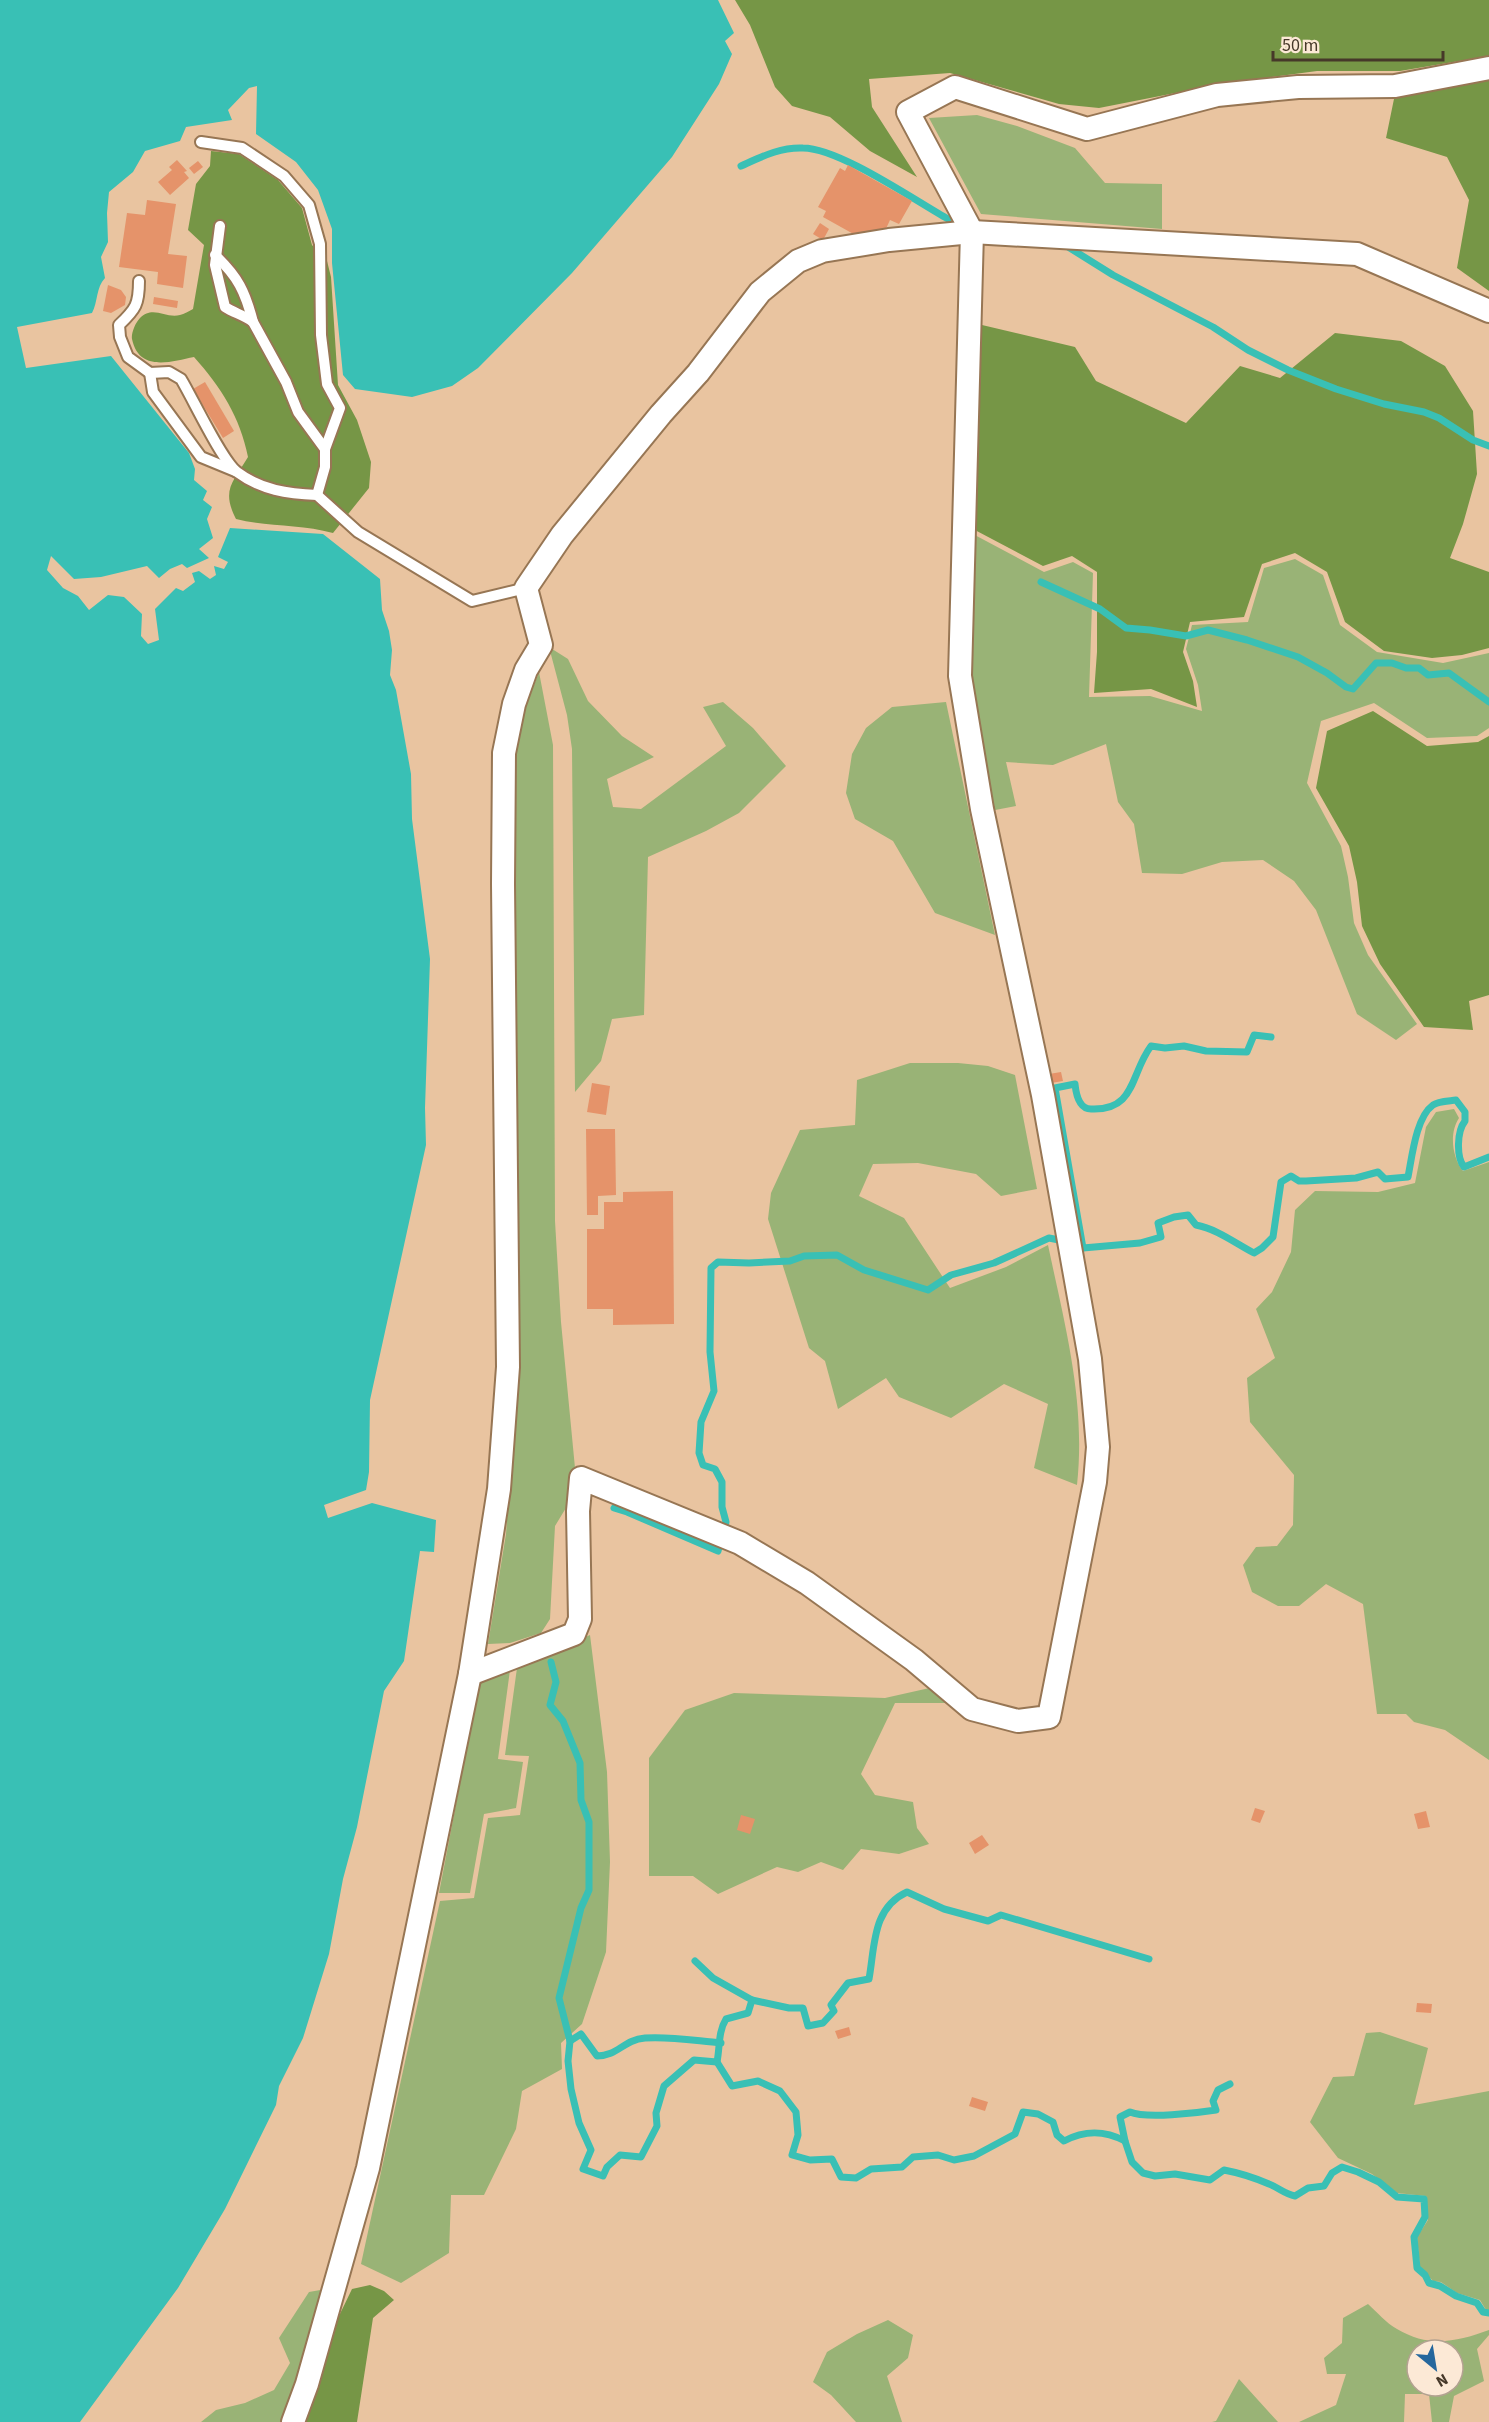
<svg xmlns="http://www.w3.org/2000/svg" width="1489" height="2422" font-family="'Source Sans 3',sans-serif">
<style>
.green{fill:#99b376;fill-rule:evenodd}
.forest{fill:#769646}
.water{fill:#39c0b5}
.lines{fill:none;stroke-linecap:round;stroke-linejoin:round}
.stream{stroke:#39c0b5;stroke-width:7}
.building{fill:#e5936a}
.service-casing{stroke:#977654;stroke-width:14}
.minor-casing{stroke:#977654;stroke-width:26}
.service{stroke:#fff;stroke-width:10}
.minor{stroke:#fff;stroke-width:22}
</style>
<rect width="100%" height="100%" fill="#e9c4a0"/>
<g class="green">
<polygon points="977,115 1017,126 1075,148 1105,183 1162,184 1162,229 981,214 929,118"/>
<polygon points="971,533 1044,572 1073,562 1093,573 1089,697 1150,696 1202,711 1198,685 1186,649 1192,625 1248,622 1264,568 1295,559 1323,575 1340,625 1377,652 1443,663 1489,653 1489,728 1477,736 1427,738 1374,703 1321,721 1307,783 1341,846 1348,877 1354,923 1368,955 1417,1024 1396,1040 1357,1014 1316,910 1294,881 1263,860 1222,862 1182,874 1142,873 1134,824 1118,802 1106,744 1053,765 1006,762 1016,806 990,811 968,664"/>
<polygon points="549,647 568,659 588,701 622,736 654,757 607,779 613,807 641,809 726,746 703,707 723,702 753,728 786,766 739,813 706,831 648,857 644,1015 612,1019 601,1061 575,1092 572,749 567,715"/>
<polygon points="539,672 553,745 555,1221 561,1322 575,1468 575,1493 555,1526 550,1619 541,1633 510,1643 488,1644 506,1534 517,1377 519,1267 515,940 515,762 520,722"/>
<polygon points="946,702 995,935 935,913 893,841 855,819 846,793 852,754 866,728 892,707"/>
<path d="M 910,1063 L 958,1063 L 988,1066 L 1015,1075 L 1037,1189 L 1001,1196 L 976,1174 L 918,1163 L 873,1164 L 859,1196 L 904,1218 L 950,1288 L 1006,1267 L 1048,1245 C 1065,1326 1086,1402 1077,1485 L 1034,1468 L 1048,1404 L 1004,1384 L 951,1418 L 899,1397 L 886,1378 L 838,1409 L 825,1361 L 809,1348 L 768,1219 L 771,1193 L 800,1130 L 855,1125 L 857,1080 Z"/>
<path d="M 1454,1109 L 1459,1118 C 1449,1133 1452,1157 1463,1171 L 1489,1162 L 1489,1760 L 1445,1730 L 1414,1722 L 1406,1714 L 1377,1714 L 1363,1604 L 1326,1584 L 1299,1606 L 1278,1606 L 1252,1592 L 1243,1565 L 1256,1547 L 1277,1546 L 1293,1525 L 1294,1475 L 1250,1422 L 1247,1378 L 1275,1358 L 1256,1309 L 1272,1292 L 1291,1252 L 1295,1210 L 1315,1191 L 1378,1192 L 1415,1183 L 1426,1127 L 1436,1112 Z"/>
<polygon points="590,1635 607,1772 610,1862 606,1952 582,2024 561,2043 562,2069 522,2091 516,2129 484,2195 451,2195 449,2253 401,2283 361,2264 440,1901 474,1898 488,1818 520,1815 529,1756 505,1755 517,1668"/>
<polygon points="510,1670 498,1759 523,1762 516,1808 484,1814 470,1893 439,1893 480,1679"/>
<polygon points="934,1687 950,1703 895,1703 861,1774 875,1795 913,1802 917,1828 929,1844 899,1854 861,1849 843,1870 821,1862 798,1872 777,1867 718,1894 693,1876 649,1876 649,1758 685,1710 734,1693 885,1698"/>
<polygon points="1380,2032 1428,2048 1414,2105 1489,2091 1489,2311 1486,2310 1480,2300 1457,2293 1441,2282 1433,2281 1420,2267 1417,2237 1428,2220 1426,2196 1397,2193 1372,2174 1338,2158 1310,2122 1333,2077 1354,2076 1366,2033"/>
<polygon points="326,2289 281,2422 201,2422 216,2410 245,2403 274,2390 290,2363 279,2338 309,2292"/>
<path d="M 1368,2304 C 1377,2312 1386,2323 1397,2329 C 1429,2348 1456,2342 1489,2330 L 1489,2335 L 1477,2349 L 1484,2381 L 1454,2396 L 1449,2422 L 1432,2422 L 1429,2394 L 1405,2394 L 1404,2422 L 1299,2422 L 1336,2405 L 1346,2374 L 1327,2374 L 1324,2358 L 1342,2343 L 1343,2318 ZM 1417,2350 L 1453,2350 L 1453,2386 L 1417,2386 Z"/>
<polygon points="888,2320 913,2335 908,2358 887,2376 902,2422 856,2422 831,2395 813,2382 827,2352 857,2334"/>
<polygon points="1239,2379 1278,2422 1212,2422 1216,2421"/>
</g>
<g class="forest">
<polygon points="735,0 1489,0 1489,56 1400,71 1317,71 1221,84 1099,108 1059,104 950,73 869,79 872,107 917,177 870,151 830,117 792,106 775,87 750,25"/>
<polygon points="1489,79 1489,291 1457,268 1469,200 1447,157 1386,138 1395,94"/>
<path d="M 211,151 L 239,154 L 278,180 L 302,208 L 312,245 L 327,261 L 331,277 L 338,385 L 357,420 L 371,462 L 369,488 L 333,533 C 301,524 268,527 236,519 C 221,490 233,482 248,457 C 240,417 221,387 194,357 C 170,362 139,372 132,339 C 131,334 135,323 140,318 C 153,305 166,319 180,315 C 184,314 189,311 193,309 L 204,245 L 188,230 L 196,184 L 210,166 Z"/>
<polygon points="982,325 1075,347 1096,381 1186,423 1240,366 1280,378 1335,333 1401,341 1445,366 1473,411 1477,474 1463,524 1450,558 1489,572 1489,648 1462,655 1432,658 1384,651 1345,622 1327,572 1295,553 1262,564 1244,617 1190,622 1183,652 1193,681 1197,707 1151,689 1094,693 1097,652 1097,572 1072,556 1043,566 973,529"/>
<polygon points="1373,711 1427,746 1478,742 1489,736 1489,995 1469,1001 1473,1030 1424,1027 1380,964 1362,926 1357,882 1349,846 1316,788 1327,731"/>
<polygon points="370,2285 384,2291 394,2300 373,2318 357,2422 305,2422 337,2320 352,2289"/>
</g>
<path class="water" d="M 0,0 L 718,0 L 734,33 L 725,41 L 732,54 L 719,84 L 672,157 L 572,273 L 478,368 L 452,386 L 412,397 L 355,389 L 343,375 L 332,263 L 332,229 L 318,190 L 296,162 L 256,134 L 257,86 L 249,88 L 228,110 L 232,120 L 186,127 L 180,141 L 145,151 L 133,172 L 109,192 L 107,213 L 108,242 L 101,257 L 105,278 C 96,287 98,302 92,313 L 17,327 L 26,368 L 111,356 L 189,453 L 195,469 L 194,480 L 207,491 L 203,500 L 212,507 L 207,519 L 213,538 L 199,549 L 209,558 L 187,568 L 182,564 L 170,569 L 159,578 L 147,566 L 101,577 L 74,579 L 51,556 L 47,570 L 63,588 L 78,596 L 89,610 L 108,595 L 124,597 L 142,614 L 141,636 L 148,644 L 159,640 L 155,609 L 176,588 L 183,591 L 195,582 L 192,573 L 199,571 L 210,579 L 216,575 L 214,566 L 224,569 L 228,562 L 218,557 L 230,528 L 323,534 L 380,579 L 382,610 L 389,631 L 392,650 L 390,675 L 396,690 L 411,774 L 412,819 L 430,959 L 425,1108 L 426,1145 L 370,1400 L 369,1472 L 366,1490 L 324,1505 L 328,1518 L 372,1503 L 436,1520 L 434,1552 L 420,1551 L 404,1661 L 384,1691 L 357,1827 L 343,1879 L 329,1954 L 303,2038 L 279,2086 L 276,2105 L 225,2209 L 178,2288 L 80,2422 L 0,2422 Z"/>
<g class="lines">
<g class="stream">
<path d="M 741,166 C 761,157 780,147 803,148 C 839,148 914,200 948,219"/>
<polyline points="1065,245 1113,275 1213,327 1248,350 1288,370 1336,389 1384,404 1424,412 1439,418 1473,440 1489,446"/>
<polyline points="1041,582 1100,609 1126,628 1150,630 1186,636 1208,630 1247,640 1298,657 1327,673 1346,687 1353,689 1376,663 1392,663 1406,668 1419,668 1428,675 1449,673 1489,702"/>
<path d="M 1075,1244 L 1083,1248 L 1140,1243 L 1161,1237 L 1158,1223 L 1174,1217 L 1188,1215 L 1196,1225 C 1217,1229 1235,1243 1254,1253 L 1262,1248 L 1273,1237 L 1281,1182 L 1291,1176 L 1299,1181 L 1306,1181 L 1356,1178 L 1378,1172 L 1385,1179 L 1408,1177 C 1412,1157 1416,1117 1433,1105 C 1438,1101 1450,1101 1456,1100 L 1465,1112 L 1465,1121 C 1457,1131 1456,1157 1464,1167 L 1489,1157"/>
<path d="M 1083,1248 L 1055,1088 L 1075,1084 C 1076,1094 1079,1109 1091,1109 C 1136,1111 1130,1074 1151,1046 L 1165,1048 L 1184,1046 L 1206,1051 L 1247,1052 L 1254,1035 L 1271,1037"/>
<polyline points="614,1508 627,1512 718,1551 726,1522 722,1507 722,1482 715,1469 703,1465 699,1453 701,1422 714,1391 710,1352 711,1268 718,1262 749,1263 790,1261 804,1256 837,1255 864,1270 928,1290 951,1275 994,1263 1049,1238 1064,1241"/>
<path d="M 551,1662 L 556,1682 L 550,1705 L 563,1721 L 580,1763 L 581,1800 L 589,1822 L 589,1890 L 581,1908 L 559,1998 L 570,2041 L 568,2061 L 571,2089 L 579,2123 L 591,2150 L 583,2169 L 603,2176 L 607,2167 L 620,2155 L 641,2157 L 657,2126 L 656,2113 L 664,2086 L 694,2060 L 717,2062 C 720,2047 718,2032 726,2019 L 748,2013 L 752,2000 L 789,2008 L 803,2008 L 808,2026 L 823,2023 L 834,2011 L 831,2005 L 848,1983 L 869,1979 C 875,1946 872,1908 907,1892 L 944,1909 L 988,1921 L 1001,1915 L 1149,1959"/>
<polyline points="695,1961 713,1978 752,2000"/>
<path d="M 570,2041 L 581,2034 L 597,2056 C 618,2056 623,2040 645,2038 C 669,2036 697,2041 721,2043"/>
<path d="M 717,2062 L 732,2086 L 758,2081 L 780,2091 L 796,2112 L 798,2135 L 792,2155 L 810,2160 L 832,2159 L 841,2177 L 856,2178 L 871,2169 L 902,2167 L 913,2157 L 938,2155 L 954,2160 L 974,2156 L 1015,2134 L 1023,2112 L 1038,2114 L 1053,2122 L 1057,2135 L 1064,2141 C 1085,2130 1104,2130 1125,2141 L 1132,2162 L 1143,2173 L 1155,2176 L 1175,2174 L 1210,2180 L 1224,2170 C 1240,2173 1255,2178 1269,2184 C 1279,2188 1285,2194 1295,2196 L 1308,2188 L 1324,2186 L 1332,2173 L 1342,2167 L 1358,2172 L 1379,2182 L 1397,2197 L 1424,2199 L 1425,2217 L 1414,2237 L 1417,2268 L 1425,2275 L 1429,2283 L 1440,2286 L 1456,2296 L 1477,2303 L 1483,2312 L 1489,2313"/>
<path d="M 1125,2141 L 1120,2117 L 1130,2112 C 1146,2119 1197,2113 1216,2110 L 1213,2101 L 1218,2090 L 1230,2084"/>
</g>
</g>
<g class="building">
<polygon points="177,160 187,171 184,172 189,178 170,195 158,182 172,170 169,167"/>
<polygon points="198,161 203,167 194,174 189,168"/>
<polygon points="848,165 912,201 899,224 890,220 884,233 857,236 823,217 826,211 818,207 840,168 845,171"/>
<polygon points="147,200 176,204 168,254 187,256 183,288 157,284 158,272 119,267 127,213 145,215"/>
<polygon points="820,223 829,229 823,240 813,234"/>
<polygon points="108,285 121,290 126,297 125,305 111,313 103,311"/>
<polygon points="154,297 178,301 177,308 153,304"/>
<polygon points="205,382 234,431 223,438 193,389"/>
<polygon points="1061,1072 1063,1081 1051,1083 1049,1074"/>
<polygon points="592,1083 610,1086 606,1115 587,1112"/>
<polygon points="586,1129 615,1129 616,1195 598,1196 598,1215 587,1215"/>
<polygon points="673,1191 674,1324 613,1325 613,1309 587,1309 587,1229 604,1229 604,1202 623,1202 623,1192"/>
<polygon points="1255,1808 1265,1811 1260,1823 1251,1820"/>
<polygon points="1426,1811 1430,1827 1418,1829 1414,1814"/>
<polygon points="741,1815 755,1819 750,1834 737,1830"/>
<polygon points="982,1835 989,1845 975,1854 969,1843"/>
<polygon points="1417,2003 1432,2004 1431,2013 1416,2012"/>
<polygon points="849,2027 851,2035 838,2039 835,2031"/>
<polygon points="972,2097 988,2102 985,2111 969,2106"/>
</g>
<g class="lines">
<g class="service-casing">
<g id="service">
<polyline points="201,142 242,148 284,176 309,205 320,244 321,335 327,384 340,408 325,449"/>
<path d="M 220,226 L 215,265 L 225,307 C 234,313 244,315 253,322 L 286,382 L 298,412 L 325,449 L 325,467 L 317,495"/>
<path d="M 215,255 C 238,277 245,291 253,322"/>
<path d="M 139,281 C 139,304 136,309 119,325 L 120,337 L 128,357 L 150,373 L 169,372 L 181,379 C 193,399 222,461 237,472 C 261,490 288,494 317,495 L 358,532 L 472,601 L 526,588"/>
<polyline points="150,373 153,392 201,457 235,471"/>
</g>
</g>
<g class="minor-casing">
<g id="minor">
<polyline points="470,1674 574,1634 580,1619 578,1511 581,1478 740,1543 807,1583 914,1660 972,1709 1018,1721 1049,1717 1095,1482 1098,1447 1090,1359 1043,1095 982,809 960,676 972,232 908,112 955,87 1087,129 1217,95 1298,87 1395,86 1489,68"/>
<polyline points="293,2422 307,2384 368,2168 470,1674 499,1489 508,1367 503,884 504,753 514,704 526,670 541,645 526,588 562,535 661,414 698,373 760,292 798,261 822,251 889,240 972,232 1357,254 1489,311"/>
</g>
</g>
<use href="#service" class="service"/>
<use href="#minor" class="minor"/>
</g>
<g transform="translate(1435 2368) rotate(150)"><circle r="28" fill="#fce9d6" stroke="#b3a291" stroke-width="1.5"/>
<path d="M0-4.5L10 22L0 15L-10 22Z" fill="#26679d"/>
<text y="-9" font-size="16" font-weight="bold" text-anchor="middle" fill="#463829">N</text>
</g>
<path d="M1273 51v9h170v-9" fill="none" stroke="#463829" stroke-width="3"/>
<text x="1282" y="51" font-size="18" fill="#463829" stroke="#fce9d6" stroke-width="4.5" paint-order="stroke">50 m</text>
</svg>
